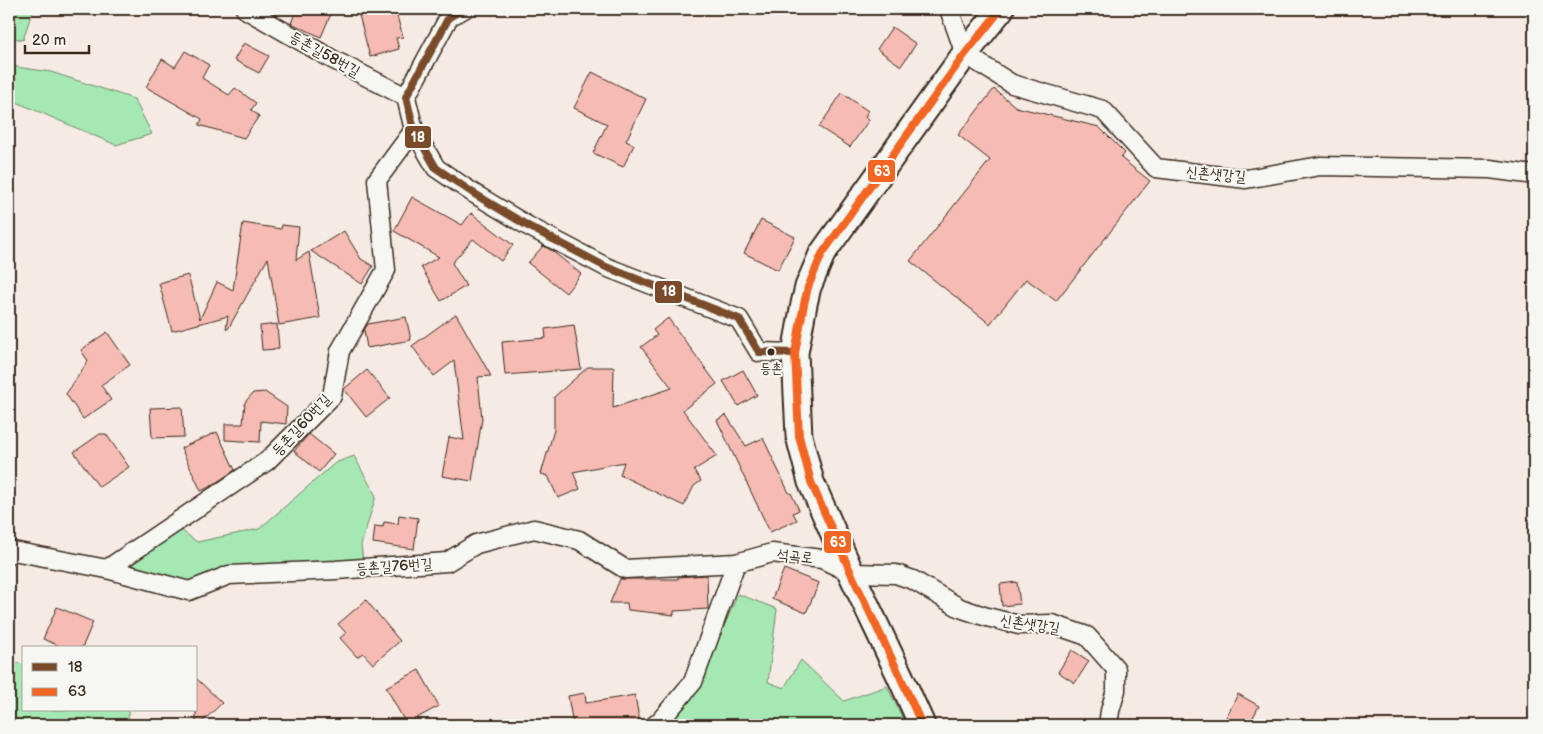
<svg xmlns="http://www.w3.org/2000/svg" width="1543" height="734" font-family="'Balsamiq Sans','Poor Story',sans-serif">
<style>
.green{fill:#a5e8b3;stroke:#708968}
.building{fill:#f6bbb2;stroke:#3b2a1e}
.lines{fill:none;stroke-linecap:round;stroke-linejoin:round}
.street-casing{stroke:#3b2a1e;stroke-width:21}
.secondary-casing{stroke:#3b2a1e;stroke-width:29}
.street{stroke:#f6f6f2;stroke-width:18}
.secondary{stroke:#f6f6f2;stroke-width:25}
.bus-1-casing{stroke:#f6f6f2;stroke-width:11}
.bus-2-casing{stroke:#f6f6f2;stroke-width:11}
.bus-1{stroke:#7a4b2a;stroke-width:8}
.bus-2{stroke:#f26522;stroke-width:8}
.bus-dot{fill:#3b2a1e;stroke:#f6f6f2;stroke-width:2}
.labels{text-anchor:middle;stroke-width:4;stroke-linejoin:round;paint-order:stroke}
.bus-label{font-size:14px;fill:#3b2a1e;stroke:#f6f6f2}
.street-label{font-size:15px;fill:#3b2a1e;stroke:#f6f6f2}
.line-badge{stroke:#f6f6f2;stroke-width:2}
.badge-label{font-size:14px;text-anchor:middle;font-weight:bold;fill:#fff}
</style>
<rect width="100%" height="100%" fill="#f6eae5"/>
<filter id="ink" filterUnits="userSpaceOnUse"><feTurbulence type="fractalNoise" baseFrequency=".02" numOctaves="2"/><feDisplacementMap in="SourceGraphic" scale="10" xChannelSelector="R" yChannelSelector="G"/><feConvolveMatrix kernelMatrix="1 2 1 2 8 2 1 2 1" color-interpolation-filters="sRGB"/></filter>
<g filter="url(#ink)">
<g class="green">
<polygon points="9,9 35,9 31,15 23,40 9,37"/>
<polygon points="9,66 51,72 134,99 152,134 116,145 9,99"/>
<polygon points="354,456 376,496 361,545 363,561 187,582 124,565 181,530 197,542 259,529 335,463"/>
<polygon points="738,594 777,609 768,682 784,688 801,660 844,701 887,686 906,725 667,725 698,686"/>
<polygon points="9,660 24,665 24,710 128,710 129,725 9,725"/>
</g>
<g class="building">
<polygon points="297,9 333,9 321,37 291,23"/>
<polygon points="382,9 384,13 395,9 403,37 396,38 399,49 370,57 359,15"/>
<polygon points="892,27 916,44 901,66 877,49"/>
<polygon points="244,43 269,56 259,73 234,60"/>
<polygon points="185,51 209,65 202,78 229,95 235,88 256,103 251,110 259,116 244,138 199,125 202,119 146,87 162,59 175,67"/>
<polygon points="592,72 646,99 626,141 634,145 623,167 593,153 607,124 574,108"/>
<polygon points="994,89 1016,107 1099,127 1125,153 1121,158 1150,181 1056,301 1026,279 990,324 910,261 990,160 958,135"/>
<polygon points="842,93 868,111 865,117 869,120 850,147 819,127"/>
<polygon points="412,197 462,225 471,213 513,245 501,261 473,239 452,263 466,286 441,301 421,267 439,257 394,231"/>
<polygon points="761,220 795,237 778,270 744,253"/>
<polygon points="243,223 281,229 282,225 299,227 296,260 309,252 320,318 279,325 268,258 228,329 226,329 228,316 172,331 159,283 188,275 200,319 217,282 233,290"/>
<polygon points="344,231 361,259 373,266 362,284 311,251"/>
<polygon points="543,246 551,250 581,274 566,293 528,263"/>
<polygon points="456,314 491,376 478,377 482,419 472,481 442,476 449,437 464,440 454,361 434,376 412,346"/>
<polygon points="406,317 411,340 367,348 364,330 368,324"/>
<polygon points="668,318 717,384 683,410 717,456 694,470 701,481 694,486 684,506 620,475 624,462 573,472 580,489 558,498 548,476 541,474 554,430 554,397 588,367 614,367 613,408 672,388 641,347 657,335 653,330"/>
<polygon points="277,324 279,349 262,350 260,326"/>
<polygon points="574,325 581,369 505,375 502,342 546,338 545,329"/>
<polygon points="107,332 130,365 101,385 111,400 83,419 66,394 88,361 81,350"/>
<polygon points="367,370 390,398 366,417 344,389"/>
<polygon points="743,370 757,395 738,406 723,381"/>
<polygon points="265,392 287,407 286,424 261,421 260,442 225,440 225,424 243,424 245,402 253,393"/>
<polygon points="182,407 184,437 152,438 150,408"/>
<polygon points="726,415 746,446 763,438 789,493 791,493 799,510 793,513 797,520 770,532 717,420"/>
<polygon points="217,432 235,470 211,486 201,491 181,448"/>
<polygon points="100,434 106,434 129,467 99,487 74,452"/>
<polygon points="309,434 334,454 319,472 294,451"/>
<polygon points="399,515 418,518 414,549 373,543 375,526 383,527 384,522 398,524"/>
<polygon points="784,569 819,583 806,613 772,599"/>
<polygon points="707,575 708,609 674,611 674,615 628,610 627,603 610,603 620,579 678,579 678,577"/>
<polygon points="1017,582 1020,604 1002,606 1000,584"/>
<polygon points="366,600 400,641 373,664 363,653 357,657 340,638 346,633 338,624"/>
<polygon points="57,607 93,622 82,648 64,648 43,639"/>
<polygon points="1072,650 1089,661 1075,683 1058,672"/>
<polygon points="419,670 439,706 406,724 386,687"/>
<polygon points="196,678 222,703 199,725 196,725"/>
<polygon points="585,693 586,703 635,695 640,725 573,725 568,696"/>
<polygon points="1238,694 1259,706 1249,725 1222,725"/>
</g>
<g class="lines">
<g class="street-casing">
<g id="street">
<polyline points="245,9 332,59 406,97"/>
<polyline points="464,9 449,17 406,97 414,130 436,168 473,193 528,226 606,267 739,319 759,352 795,353"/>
<polyline points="949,9 965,54 1012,84 1103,110 1156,168 1246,179 1320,166 1490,169 1534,175"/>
<polyline points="9,554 13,551 107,569 189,591 229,575 336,570 447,562 476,544 534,529 579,540 625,569 736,563 772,553 822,559 851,573 896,574 913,580 960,608 987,617 1019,625 1052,624 1087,636 1116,669 1116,690 1110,711 1108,725"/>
<polyline points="107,569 267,461 332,396 340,351 386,270 377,180 414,130"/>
<polyline points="655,725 659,722 693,682 736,563"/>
</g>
</g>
<g class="secondary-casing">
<polyline id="secondary" points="922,725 900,676 851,573 811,482 799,436 795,353 804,304 808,287 822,254 965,54 1001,9"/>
</g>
<use href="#street" class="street"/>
<use href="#secondary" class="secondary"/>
<g class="bus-1-casing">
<polyline id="bus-1" points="464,9 449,17 406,97 414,130 436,168 473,193 528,226 606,267 739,319 759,352 795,353"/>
</g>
<g class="bus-2-casing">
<polyline id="bus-2" points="922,725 900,676 851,573 811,482 799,436 795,353 804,304 808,287 822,254 965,54 1001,9"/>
</g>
<use href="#bus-1" class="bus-1"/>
<use href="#bus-2" class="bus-2"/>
</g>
</g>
<circle class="bus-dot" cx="771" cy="352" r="4.5"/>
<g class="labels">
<g class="bus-label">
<text x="771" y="373">등촌</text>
</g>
<g class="street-label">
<text transform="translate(325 54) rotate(29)" y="5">등촌길58번길</text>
<text transform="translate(1216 174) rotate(5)" y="5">신촌샛강길</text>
<text transform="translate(301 425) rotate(-47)" y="5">등촌길60번길</text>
<text transform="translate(795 556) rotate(6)" y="5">석곡로</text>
<text transform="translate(394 566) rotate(-4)" y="5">등촌길76번길</text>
<text transform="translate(1030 624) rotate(8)" y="5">신촌샛강길</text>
</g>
</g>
<g class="line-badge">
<rect x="404" y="125" width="28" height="24" rx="5" fill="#7a4b2a"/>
<rect x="867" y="159" width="29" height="24" rx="5" fill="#f26522"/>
<rect x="654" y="280" width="29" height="24" rx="5" fill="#7a4b2a"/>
<rect x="823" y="530" width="29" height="24" rx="5" fill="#f26522"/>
</g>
<g class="badge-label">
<text x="418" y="142">18</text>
<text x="882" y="176">63</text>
<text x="669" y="296">18</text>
<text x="838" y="547">63</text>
</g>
<rect width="1543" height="734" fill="none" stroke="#f6f6f2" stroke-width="30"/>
<rect x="15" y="15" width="1513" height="704" fill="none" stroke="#3b2a1e" stroke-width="2" filter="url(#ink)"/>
<rect x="22" y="646" width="175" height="65" fill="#f6f6f2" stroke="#aba49d"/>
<rect x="32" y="663" width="25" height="8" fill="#7a4b2a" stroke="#aba49d"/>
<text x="68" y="672" font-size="15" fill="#3b2a1e">18</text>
<rect x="32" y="688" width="25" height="8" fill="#f26522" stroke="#aba49d"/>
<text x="68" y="696" font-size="15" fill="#3b2a1e">63</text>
<path d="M25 45v8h64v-8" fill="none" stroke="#3b2a1e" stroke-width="2.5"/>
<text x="32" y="45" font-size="15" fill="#3b2a1e" stroke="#f6f6f2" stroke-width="4" paint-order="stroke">20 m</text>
</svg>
